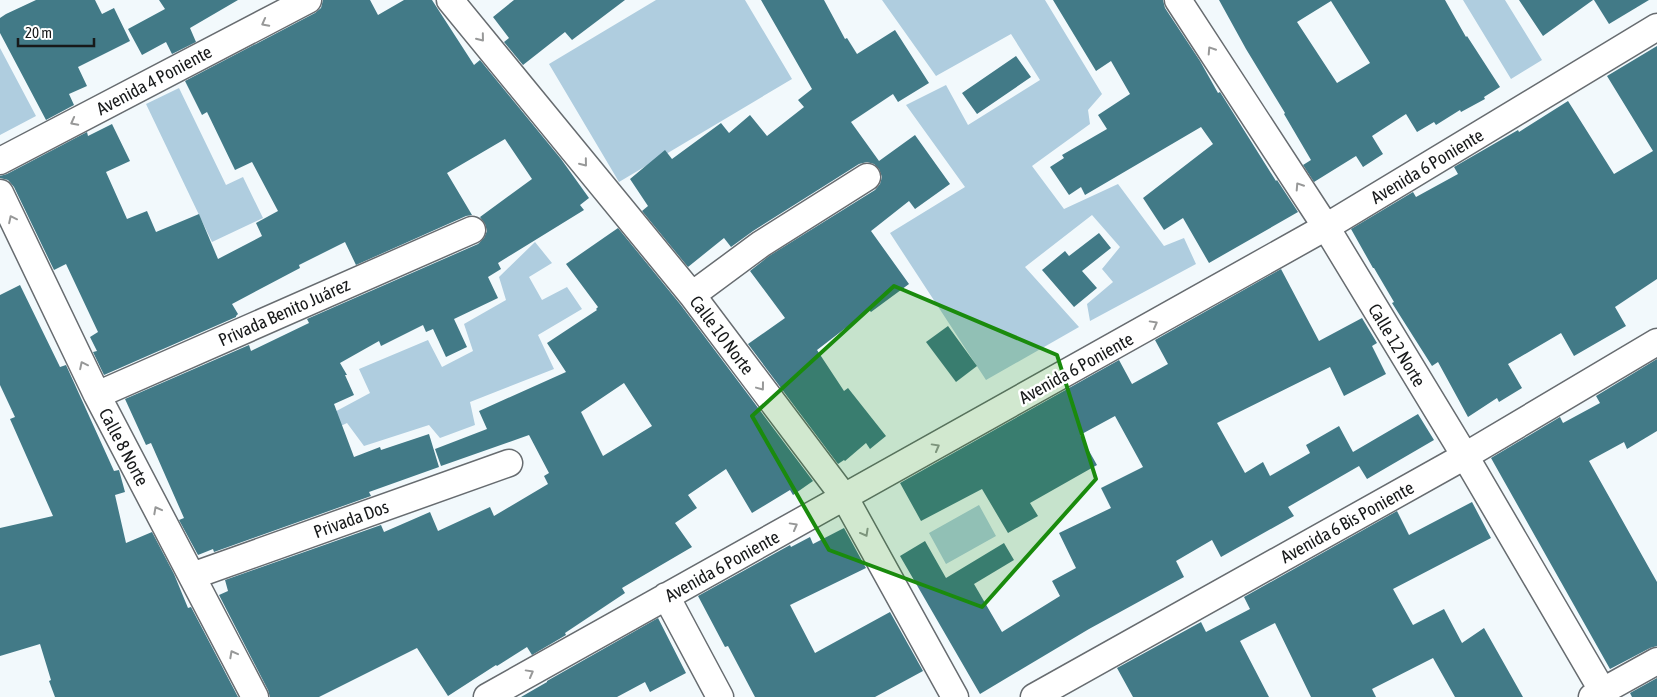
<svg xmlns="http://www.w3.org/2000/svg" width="1657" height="697" viewBox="0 0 1657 697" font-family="'Asap Condensed',sans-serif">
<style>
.green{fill:#afcddf}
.building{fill:#427a87;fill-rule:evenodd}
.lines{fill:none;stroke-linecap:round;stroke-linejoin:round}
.street-casing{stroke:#676c70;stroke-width:29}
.street{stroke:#fff;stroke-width:26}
.oneway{stroke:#979898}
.marked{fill:#1a8b0d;fill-opacity:0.2;stroke:#1a8b0d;stroke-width:4;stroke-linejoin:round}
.labels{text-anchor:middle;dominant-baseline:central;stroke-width:5;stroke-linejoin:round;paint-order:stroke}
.street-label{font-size:18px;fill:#17191a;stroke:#fff}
</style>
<rect width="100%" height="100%" fill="#f2f9fc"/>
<path class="green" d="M656,0H745L792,79L619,182L549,64Z
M882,0H1045L1102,94L1088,110L1090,124L1032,166L1064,209L1118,184L1164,246L1184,238L1196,264L1090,321L1087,304L1113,282L1102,269L1120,247L1092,215L1025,267L1079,327L986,380L890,233L965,187L906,105L946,85L968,125L1040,80L1011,34L936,76Z
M1463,0H1505L1542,60L1511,79Z
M0,48L36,116L0,135Z
M179,88L226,185L243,177L263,218L212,242L146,104Z
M535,242L552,263L529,277L542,300L567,287L582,309L538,335L554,369L470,402L475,425L440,438L429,425L364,446L347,423L309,441L301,430L370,393L359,369L428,340L442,367L473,351L464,324L506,300L499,277Z
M979,505L996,536L946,564L929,533Z"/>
<path class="building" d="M36,0H95L102,14L114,8L130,41L78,67L87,86L69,94L74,105L46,120L0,33V18L6,14Z
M159,0H238L190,28L196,42L172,54L166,42L142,55L128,29L165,9Z
M323,0H370L378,15L404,0H432L474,65L480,60L561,159L589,198L580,205L584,210L498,263L501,269L488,277L498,298L454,319L467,347L446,357L433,329L426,332L423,325L381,346L379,341L340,363L347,375H345L354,395L334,404L354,457L380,447L381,450L429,434L439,467L369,492L371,496L214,552L213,549L198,555L179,520L184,518L151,443L146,445L125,399L249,345L251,351L309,323L307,319L478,244L484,238L487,231L485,224L480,217L532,179L505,139L447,173L472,215L466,216L356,265L345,242L299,265L300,268L232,304L238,314L236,316V317L104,375L93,352L97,351L90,337L98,332L66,264L54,270L14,187L8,180L0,178V176L7,174L87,132L88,136L112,124L130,161L106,172L127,219L147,211L156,232L199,214L218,259L262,236L256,223L278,211L252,162L235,170L207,112L202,115L185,81L315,13L321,8Z
M514,0H625L572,40L565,32L523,65L504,42L509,38L493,17Z
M761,0H824L845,39L847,38L857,54L895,30L929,83L898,102L893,94L851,122L879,161L915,135L950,184L915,209L909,201L871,231L909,284L871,312L869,310L817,350L844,391L848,388L886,436L870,449L866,443L845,461L844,460L838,464L748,344L785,318L750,271L769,256L875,190L880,184L882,177L879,169L874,164L867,162L859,164L753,231L731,247L724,238L688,267L642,211L648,206L630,179L665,150L672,159L721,123L729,133L750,115L767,136L804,107L798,100L812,89Z
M1053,0H1163L1165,8L1200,61L1218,93L1220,92L1276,181L1277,180L1298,212L1209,263L1183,218L1164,230L1143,198L1213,144L1201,127L1085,195L1081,187L1069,195L1050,167L1064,158L1062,155L1107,129L1098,115L1130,94L1111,61L1096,71Z
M1219,0H1445L1466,37L1467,36L1500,87L1484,97L1485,99L1461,112L1460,110L1436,125L1434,122L1417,132L1406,114L1372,136L1383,154L1363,167L1356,156L1314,182L1303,165L1311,160L1284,114L1285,113L1246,49ZM1331,1L1370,63L1337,83L1297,22Z
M1519,0H1593L1543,36Z
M1594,0H1649L1609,24Z
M1657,46V279L1615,307L1626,326L1574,356L1561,333L1508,364L1522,388L1499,402L1497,398L1468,417L1438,362L1432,366L1392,303L1394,302L1374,268H1373L1351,229L1413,192L1416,197L1458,174L1454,167L1518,130L1519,132L1568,101L1614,174L1653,151L1607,76Z
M1016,56L1031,77L977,114L962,93Z
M618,228L680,304L813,481L793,495L790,490L752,513L726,469L688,495L697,508L675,523L692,547L622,588L625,593L565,633L566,635L532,655L527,647L497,666L496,665L448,696L417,648L319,697H270L268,690L219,595L228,591L225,580L381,525L384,532L430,512L438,531L490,507L494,516L548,484L544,476L549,473L529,435L441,466L435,449L487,429L479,411L566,372L547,343L597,310L596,309L598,307L566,264ZM624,383L652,426L603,456L581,412Z
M1099,233L1111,248L1082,271L1097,288L1074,307L1042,270L1065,251L1069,256Z
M1281,269L1319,341L1362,318L1377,343L1372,346L1386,374L1344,396L1330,367L1217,423L1245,473L1263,462L1270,476L1310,453L1306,445L1339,426L1353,452L1418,414L1434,440L1367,479L1359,466L1288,507L1294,516L1221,557L1212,540L1176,561L1184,577L1089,629L980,694L900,556L925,541L946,578L1004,543L1014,560L974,584L1002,632L1060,596L1052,581L1076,568L1059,533L1111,508L1101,488L1143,467L1115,416L1080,435L1097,465L1030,503L1038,516L1008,533L982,489L921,521L900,483L1119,360L1132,384L1168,364L1155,340Z
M20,285L60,367L66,365L114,471L119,470L125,492L115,495L126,543L152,532L174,574L188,608L191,607L238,697H55L49,681L51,680L40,644L0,656V528L53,516L10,419L15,417L0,385V295Z
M948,326L977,366L956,382L926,342Z
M1657,359V431L1627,449L1624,442L1589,461L1657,582V646L1650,648L1610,669L1491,458L1560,417L1563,423L1600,403L1596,396Z
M1472,502L1491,538L1393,589L1413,625L1444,609L1462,643L1484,628L1523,697H1455L1433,658L1372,689L1376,697H1311L1275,623L1240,641L1269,697H1133L1117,668L1201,622L1206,632L1250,609L1244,597L1397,511L1409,535Z
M844,528L866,568L790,605L815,653L890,612L923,671L875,697H755L728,646L725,647L698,596L790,545L791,547L810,537L813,544Z
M658,618L686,673L650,692L645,682L617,697H521L547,682V681Z
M1657,678V697H1632L1630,693Z"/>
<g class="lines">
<defs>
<path id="street" d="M450,0L692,295L845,498L955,697
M1178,0L1326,227L1465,456L1606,697
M0,161L308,0
M0,193L97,395L255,697
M692,295L761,244L867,177
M97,395L472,230
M192,576L509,463
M666,596L720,697
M487,697L1326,227L1657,27
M1034,697L1465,456L1657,342
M1592,697L1657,661"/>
</defs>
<use href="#street" class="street-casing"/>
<use href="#street" class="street"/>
</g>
<defs><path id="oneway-chevron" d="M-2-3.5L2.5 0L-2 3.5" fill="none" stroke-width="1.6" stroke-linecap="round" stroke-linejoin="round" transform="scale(1.25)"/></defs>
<g class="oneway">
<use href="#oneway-chevron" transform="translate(265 23) rotate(152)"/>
<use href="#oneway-chevron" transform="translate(481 38) rotate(51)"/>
<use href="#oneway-chevron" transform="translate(1211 50) rotate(-123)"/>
<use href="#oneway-chevron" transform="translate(74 122) rotate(152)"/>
<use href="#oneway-chevron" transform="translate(584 163) rotate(51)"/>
<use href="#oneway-chevron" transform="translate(1299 186) rotate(-123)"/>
<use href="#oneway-chevron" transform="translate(12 219) rotate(-116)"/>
<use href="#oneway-chevron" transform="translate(1154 324) rotate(-29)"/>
<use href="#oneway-chevron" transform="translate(83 365) rotate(-116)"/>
<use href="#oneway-chevron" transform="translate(761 387) rotate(53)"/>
<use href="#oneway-chevron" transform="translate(936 447) rotate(-29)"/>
<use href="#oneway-chevron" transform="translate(157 510) rotate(-118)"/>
<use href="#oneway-chevron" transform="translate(794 526) rotate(-29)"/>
<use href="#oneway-chevron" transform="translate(865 533) rotate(61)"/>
<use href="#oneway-chevron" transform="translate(233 654) rotate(-118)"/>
<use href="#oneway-chevron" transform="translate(530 673) rotate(-29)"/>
</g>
<path class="marked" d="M894,286L1057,355L1096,479L982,607L829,550L752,416Z"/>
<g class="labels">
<g class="street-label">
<text transform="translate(154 80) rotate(-28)">Avenida 4 Poniente</text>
<text transform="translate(1427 166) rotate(-31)">Avenida 6 Poniente</text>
<text transform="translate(284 312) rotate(-24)">Privada Benito Juárez</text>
<text transform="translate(722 335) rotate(53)">Calle 10 Norte</text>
<text transform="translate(1397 345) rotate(59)">Calle 12 Norte</text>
<text transform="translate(1076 368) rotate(-29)">Avenida 6 Poniente</text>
<text transform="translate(124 447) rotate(62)">Calle 8 Norte</text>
<text transform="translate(351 519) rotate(-20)">Privada Dos</text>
<text transform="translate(1347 522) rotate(-29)">Avenida 6 Bis Poniente</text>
<text transform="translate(722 566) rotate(-29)">Avenida 6 Poniente</text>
</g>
</g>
<path d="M18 38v8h76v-8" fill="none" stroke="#17191a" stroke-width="2.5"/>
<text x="25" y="38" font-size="15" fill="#17191a" stroke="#ffffff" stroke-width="4" paint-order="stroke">20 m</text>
</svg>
